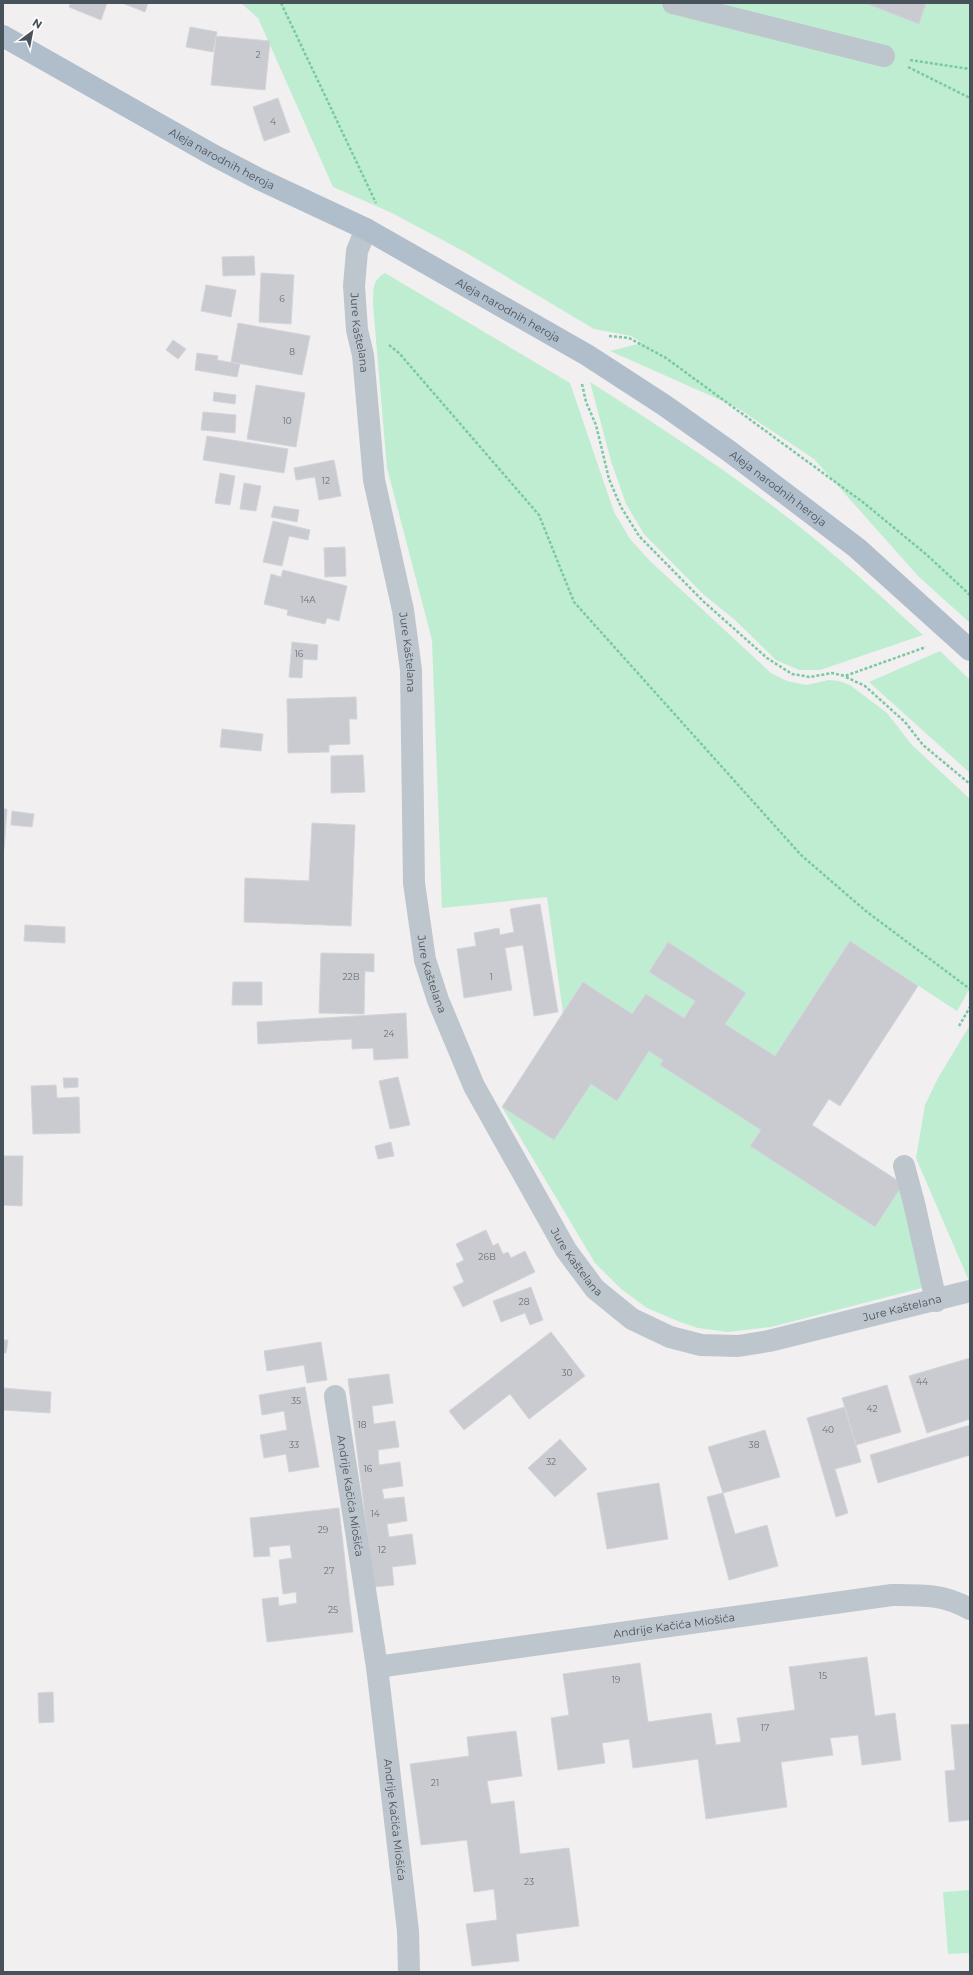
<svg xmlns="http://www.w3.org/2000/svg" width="973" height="1975" viewBox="0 0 973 1975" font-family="Montserrat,sans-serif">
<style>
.green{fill:#bfedd2}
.building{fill:#c9cbd1;stroke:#d3d5da}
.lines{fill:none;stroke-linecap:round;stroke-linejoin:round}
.path{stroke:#79c9a3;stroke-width:2.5;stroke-dasharray:3 2;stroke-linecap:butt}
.minor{stroke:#bec6cd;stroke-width:22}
.major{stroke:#b0becc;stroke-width:22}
.labels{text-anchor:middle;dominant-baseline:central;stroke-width:3.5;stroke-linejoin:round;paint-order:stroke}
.number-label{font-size:9px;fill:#687078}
.street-label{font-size:11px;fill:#48525b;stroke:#fff}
</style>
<rect width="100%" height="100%" fill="#f1efef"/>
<path class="green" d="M241,3H970V623L918,576L814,459L736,407L610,351L642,343L631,336L594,329L465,252L392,213L333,187L258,18Z
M385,273L570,383L614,512L630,539L650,561L771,673L787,681L806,685L829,680L839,681L850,685L887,713L912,745L970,799V988L957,1011L850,941L775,1056L725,1024L746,993L668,942L649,972L695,1001L684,1018L646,994L632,1014L583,982L563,1013L547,897L442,908L432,640L387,468L373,305C374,290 371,281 385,273Z
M590,382C668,432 745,482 816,540C853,570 888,603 923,635L820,670H799L776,660L735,620L703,594L644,534L626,504L611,461Z
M940,651L970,680V773L869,682Z
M970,1025V1280L969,1281L916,1158L925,1105L938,1078Z
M649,1051L663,1060L661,1065L761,1130L750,1145L875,1227L900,1188L922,1288L771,1327L728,1332L698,1328L680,1322L647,1308L621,1289L595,1263L502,1107L554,1140L591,1084L617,1101Z
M970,1890V1953L948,1954L943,1892Z"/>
<path class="building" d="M71,3H107L101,20L69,7Z
M122,3H148L145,12Z
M865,3H926L919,24Z
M190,27L217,32L213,52L186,47Z
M216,36L270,41L265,90L211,85Z
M278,98L290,132L264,141L253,107Z
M254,256L255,275L223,276L222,257Z
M261,273L294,275L291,324L259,322Z
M206,285L236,290L231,317L201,311Z
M238,323L310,336L302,375L231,362Z
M173,340L186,349L178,359L166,350Z
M197,353L218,356L217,360L240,364L237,377L195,370Z
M256,385L305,393L296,447L247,439Z
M214,392L236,395L235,404L213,401Z
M203,412L236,415L235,433L201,430Z
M207,436L288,449L284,473L203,460Z
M334,460L341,496L319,500L315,477L296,480L294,468Z
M220,473L235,476L230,505L215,503Z
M244,483L261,486L256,511L240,509Z
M274,506L299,510L297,522L271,517Z
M273,521L310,530L308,540L289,536L282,566L263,562Z
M345,547L346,576L325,577L324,548Z
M283,570L347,586L339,621L327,618L325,624L287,615L288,610L264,604L271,574L281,577Z
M292,642L318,645L317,660L303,659L302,678L289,677Z
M356,697L357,719H349L350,744L329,745V752L288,753L287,699Z
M222,729L263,734L261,751L220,747Z
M363,755L365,792L331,793V756Z
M3,809H7L4,849H3Z
M12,811L34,814L32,827L11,825Z
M312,823L355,825L351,926L244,922L245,878L309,881Z
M540,904L558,1012L534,1016L523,945L505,948L512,990L464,998L457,949L476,946L474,933L499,928L500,935L514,932L510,909Z
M25,925L65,927V943L24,941Z
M850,941L918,986L840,1106L829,1099L812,1125L903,1184L875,1227L750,1146L761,1130L660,1065L663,1060L649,1051L617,1101L591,1084L554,1140L502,1107L583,982L632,1014L646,994L684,1018L695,1001L649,972L668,942L746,993L725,1024L775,1056Z
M321,953L374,954V972L365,971L364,1014L319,1013Z
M233,982H262V1005H232Z
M406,1013L408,1058L374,1060L373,1048L352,1049V1039L258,1044L257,1022Z
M398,1077L410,1125L390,1129L379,1081Z
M63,1078H78V1087L64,1088Z
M56,1085L57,1098L79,1097L80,1133L33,1134L31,1086Z
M391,1142L394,1156L378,1159L375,1146Z
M3,1156H23L22,1206L3,1205Z
M486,1230L493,1246L498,1243L503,1254L508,1252L511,1258L525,1251L535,1272L463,1307L453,1287L464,1282L456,1264L464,1260L456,1244Z
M531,1287L543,1320L530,1325L525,1313L501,1322L493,1301Z
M551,1332L585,1376L529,1419L510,1394L464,1430L449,1411Z
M3,1340H8L6,1353H3Z
M321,1342L327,1380L307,1383L304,1365L267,1371L264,1351Z
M970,1358V1419L927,1433L909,1376Z
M389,1374L393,1403L372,1406L374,1424L395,1421L399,1447L378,1450L379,1465L400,1462L403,1486L382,1489L384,1499L404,1497L407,1521L387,1524L389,1537L412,1534L416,1564L392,1567L394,1585L374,1587L348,1379Z
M887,1385L901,1432L856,1445L842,1398Z
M305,1387L319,1467L289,1472L286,1454L264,1458L260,1435L287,1430L284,1411L262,1415L259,1395Z
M3,1388L51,1392L50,1413L3,1410Z
M845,1407L861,1462L835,1469L848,1513L836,1517L807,1418Z
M970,1425V1455L878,1483L870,1455Z
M765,1430L780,1477L723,1493L708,1447Z
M560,1439L587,1469L555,1497L528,1468Z
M659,1483L668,1539L607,1549L597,1493Z
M723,1493L735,1534L767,1525L778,1566L729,1580L707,1497Z
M339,1508L353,1632L267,1642L262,1599L278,1597L279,1606L297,1603L296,1592L283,1594L279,1560L292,1558L290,1545L269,1547L270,1556L254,1557L250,1518Z
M867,1657L875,1716L895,1713L901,1760L862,1765L858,1735L830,1738L833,1755L781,1762L787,1807L706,1819L698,1759L633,1768L629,1739L602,1743L605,1763L558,1770L551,1718L569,1715L563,1674L640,1663L648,1722L711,1713L716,1745L741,1742L737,1718L795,1710L789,1667Z
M53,1692L54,1722L39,1723L38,1693Z
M970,1724V1820L949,1822L945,1771L955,1770L951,1725Z
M516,1731L522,1776L487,1781L491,1804L514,1801L520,1854L569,1848L579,1926L516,1934L519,1961L472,1966L466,1924L497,1920L494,1889L474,1892L467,1840L421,1845L410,1764L469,1756L467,1737Z"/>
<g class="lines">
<path class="path" d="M281,3L376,203
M910,60L970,69
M908,67L970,98
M609,336L629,338L666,358L864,503L927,555L970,595
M389,345L399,353L539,515L574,602L801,855L867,912L970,989
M582,384L586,402L596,425L609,479L621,507L639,536L703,601L767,658L792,674L810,677L832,673L845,676L926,647
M846,677L865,686L905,722L923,745L970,784
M959,1026L970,1007"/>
<g class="minor">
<path d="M673,3L884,56"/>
<path id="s1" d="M366,229L357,251L354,286L357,330L363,355L374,480L403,610L411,670L414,883L425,960L438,1000L474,1086L566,1250L595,1289L632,1319L670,1337L701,1345L738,1346L769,1341L970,1291"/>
<path d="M904,1166L914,1203L936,1301"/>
<path id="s2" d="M335,1396L377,1667L408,1931L409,1972"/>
<path id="s3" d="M377,1667L892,1595C923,1595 942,1594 970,1609"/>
</g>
<path class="major" id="s4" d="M3,36L213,155L259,179L366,229L587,355L664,405L729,451L857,548L970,650"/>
</g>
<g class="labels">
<g class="number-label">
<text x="258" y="54">2</text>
<text x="273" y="121">4</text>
<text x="282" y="298">6</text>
<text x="292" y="351">8</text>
<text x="287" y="420">10</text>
<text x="326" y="480">12</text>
<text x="308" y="599">14A</text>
<text x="299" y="653">16</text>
<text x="351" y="976">22B</text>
<text x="491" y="976">1</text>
<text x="389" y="1033">24</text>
<text x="487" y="1256">26B</text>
<text x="524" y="1301">28</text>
<text x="567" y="1372">30</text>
<text x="922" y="1381">44</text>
<text x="296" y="1400">35</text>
<text x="872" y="1408">42</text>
<text x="362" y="1424">18</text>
<text x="828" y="1429">40</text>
<text x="294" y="1444">33</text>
<text x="754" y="1444">38</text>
<text x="551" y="1461">32</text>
<text x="368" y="1468">16</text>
<text x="375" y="1513">14</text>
<text x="323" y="1529">29</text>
<text x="382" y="1549">12</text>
<text x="329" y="1570">27</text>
<text x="333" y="1609">25</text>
<text x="823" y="1675">15</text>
<text x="616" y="1679">19</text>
<text x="765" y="1727">17</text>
<text x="435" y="1782">21</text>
<text x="529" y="1881">23</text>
</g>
<g class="street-label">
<text stroke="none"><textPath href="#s4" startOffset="251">Aleja narodnih heroja</textPath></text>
<text stroke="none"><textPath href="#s4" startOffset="575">Aleja narodnih heroja</textPath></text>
<text stroke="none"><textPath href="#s1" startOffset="106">Jure Kaštelana</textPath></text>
<text stroke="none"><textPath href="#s4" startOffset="899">Aleja narodnih heroja</textPath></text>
<text stroke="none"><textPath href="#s1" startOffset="430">Jure Kaštelana</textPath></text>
<text stroke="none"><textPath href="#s1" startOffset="754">Jure Kaštelana</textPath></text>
<text stroke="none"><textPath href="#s1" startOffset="1078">Jure Kaštelana</textPath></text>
<text stroke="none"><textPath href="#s1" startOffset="1438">Jure Kaštelana</textPath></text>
<text stroke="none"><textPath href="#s2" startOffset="101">Andrije Kačića Miošića</textPath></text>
<text stroke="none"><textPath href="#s3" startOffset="300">Andrije Kačića Miošića</textPath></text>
<text stroke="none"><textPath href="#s2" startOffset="428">Andrije Kačića Miošića</textPath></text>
</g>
</g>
<rect width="973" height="1975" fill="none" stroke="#48525b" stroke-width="8"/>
<g transform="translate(32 32) rotate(32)" stroke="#ffffff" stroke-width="3" paint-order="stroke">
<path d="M0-3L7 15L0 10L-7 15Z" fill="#48525b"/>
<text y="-6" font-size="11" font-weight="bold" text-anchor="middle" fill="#48525b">N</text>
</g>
</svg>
